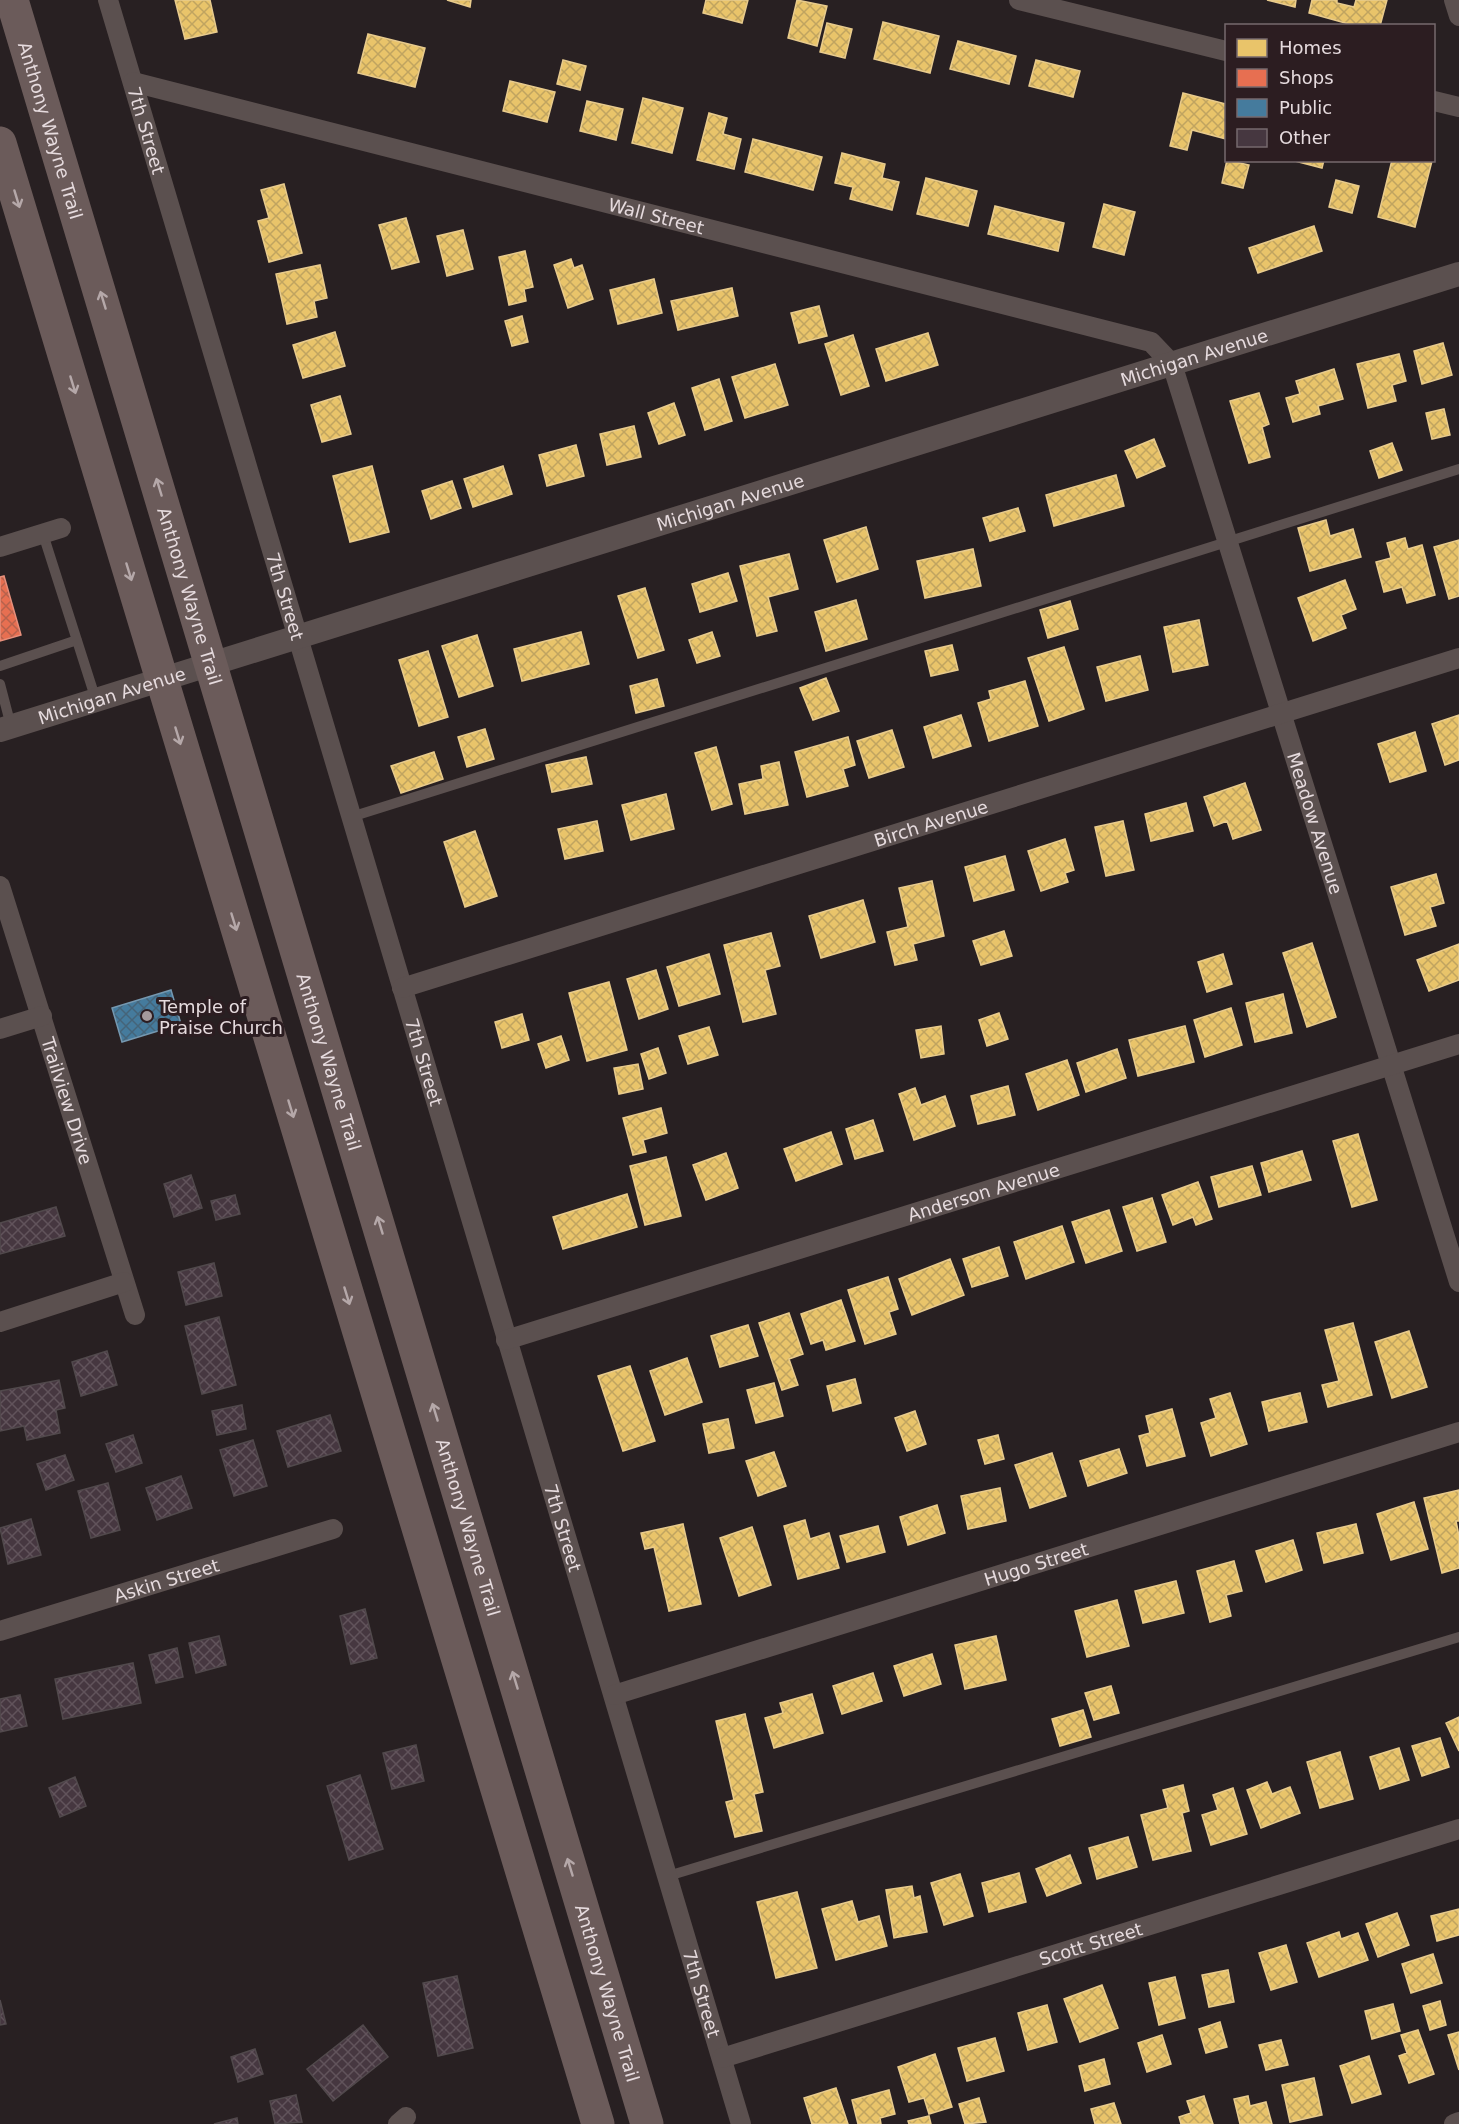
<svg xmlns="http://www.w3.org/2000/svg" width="1459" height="2124" viewBox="0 0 1459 2124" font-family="'DejaVu Sans',sans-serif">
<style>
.homes{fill:url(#homes-cross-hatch);stroke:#e8cb8d;stroke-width:1.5}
.shops{fill:url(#shops-cross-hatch);stroke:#e78f7b;stroke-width:1.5}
.public{fill:url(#public-cross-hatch);stroke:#7598b0;stroke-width:1.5}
.building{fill:url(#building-cross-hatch);stroke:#51494c;stroke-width:1.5}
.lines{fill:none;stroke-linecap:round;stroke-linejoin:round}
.service{stroke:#5b504f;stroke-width:10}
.minor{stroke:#5b504f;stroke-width:20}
.tertiary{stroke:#5b504f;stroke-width:24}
.trunk{stroke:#6b5b5a;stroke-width:33}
.oneway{stroke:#b5a8a9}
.poi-dot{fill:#a49a9c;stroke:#2c1d21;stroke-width:2}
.labels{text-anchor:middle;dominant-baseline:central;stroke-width:6;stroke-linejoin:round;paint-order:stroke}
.street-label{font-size:18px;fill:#e6dbde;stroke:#2c1d21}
.poi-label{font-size:18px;fill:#e6dbde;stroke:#2c1d21;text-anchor:start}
</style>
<defs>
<pattern id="homes-cross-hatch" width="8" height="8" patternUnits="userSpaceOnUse" patternTransform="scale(1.5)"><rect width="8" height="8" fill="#e9c46a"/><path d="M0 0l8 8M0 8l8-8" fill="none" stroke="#c0a460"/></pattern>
<pattern id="shops-cross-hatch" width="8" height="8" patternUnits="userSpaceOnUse" patternTransform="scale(1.5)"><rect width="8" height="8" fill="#e76f51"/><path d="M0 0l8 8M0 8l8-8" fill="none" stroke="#b6624d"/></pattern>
<pattern id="public-cross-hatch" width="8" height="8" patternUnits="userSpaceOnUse" patternTransform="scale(1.5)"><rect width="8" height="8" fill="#457b9d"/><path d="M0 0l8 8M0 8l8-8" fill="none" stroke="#456479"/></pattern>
<pattern id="building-cross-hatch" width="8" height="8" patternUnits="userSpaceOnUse" patternTransform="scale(1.5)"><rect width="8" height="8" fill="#463740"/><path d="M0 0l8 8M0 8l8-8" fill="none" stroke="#61535b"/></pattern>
</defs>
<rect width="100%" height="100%" fill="#282022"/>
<path class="homes" d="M175,0H210L217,32L185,39Z
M447,0H471L470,7Z
M706,0H748L742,23L703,13Z
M797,0L827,6L817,46L788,38Z
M1267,0H1296L1295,7Z
M1312,0H1337V3L1354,7L1356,0H1387L1380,26H1356L1309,13Z
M883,22L939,36L930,73L874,59Z
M827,23L852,29L845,58L820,52Z
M368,34L425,48L415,87L358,73Z
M958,41L1016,56L1009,84L950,69Z
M563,60L586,66L580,90L557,84Z
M1036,60L1080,71L1073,97L1029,86Z
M510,81L555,92L547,122L503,111Z
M1183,93L1226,104V139L1192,130L1187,150L1170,146Z
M643,98L683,108L672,153L632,143Z
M587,101L623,109L616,140L580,131Z
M709,113L727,118L723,134L741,139L734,169L697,160Z
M753,139L822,157L813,190L745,172Z
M842,153L885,164L882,178L899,182L892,210L850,199L853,187L835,183Z
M1227,160L1249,165L1243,188L1222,183Z
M1291,160H1324L1322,168Z
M1392,160L1432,161L1415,227L1378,217Z
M926,178L977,191L968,226L917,214Z
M1336,180L1359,186L1352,213L1329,207Z
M284,184L302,253L269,262L258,221L269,218L261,190Z
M1104,204L1135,212L1124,255L1093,247Z
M995,206L1064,223L1058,251L988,234Z
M406,218L419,262L392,269L379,225Z
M1314,226L1322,251L1258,273L1249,248Z
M463,230L473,269L447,276L437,236Z
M525,251L533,287L524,289L526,301L509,305L499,257Z
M571,259L574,268L582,265L593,299L568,308L554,265Z
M320,265L327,298L314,301L317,317L287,324L276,274Z
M654,279L662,313L618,324L610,290Z
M732,288L738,316L678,330L671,301Z
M819,306L827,336L799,343L791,313Z
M522,316L528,342L512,346L505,321Z
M335,332L345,366L303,378L293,345Z
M928,333L938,365L886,381L876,349Z
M853,335L869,386L841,395L825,344Z
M1443,343L1452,375L1422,384L1414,351Z
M1399,354L1406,381L1392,385L1396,401L1368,408L1357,364Z
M775,364L788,405L745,418L732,377Z
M1334,369L1343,399L1318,406L1320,414L1293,422L1286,398L1300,394L1296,381Z
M719,379L732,421L705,430L692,388Z
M1259,393L1269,424L1262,427L1270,457L1249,463L1230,401Z
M340,396L351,434L322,442L311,405Z
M674,403L685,435L659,444L648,413Z
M1444,409L1450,435L1432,439L1426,413Z
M634,426L641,457L607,465L600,434Z
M1154,439L1165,466L1137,478L1125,451Z
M1392,443L1402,470L1379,478L1370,451Z
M576,445L584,476L547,486L539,455Z
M372,466L389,532L350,542L333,476Z
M503,466L512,494L473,507L464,479Z
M1116,475L1124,506L1054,526L1046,495Z
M452,481L461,508L431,519L422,491Z
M1018,508L1025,531L990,541L983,518Z
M1326,520L1330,536L1353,529L1361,557L1310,571L1298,528Z
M866,527L878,569L837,582L824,540Z
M1405,538L1408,549L1422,545L1435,595L1407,603L1402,587L1384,592L1376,562L1391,558L1387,543Z
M1459,540V596L1449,599L1434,547Z
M973,549L981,586L925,598L917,561Z
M789,554L798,589L768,597L777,631L757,636L740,566Z
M728,573L737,601L700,612L692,584Z
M1345,580L1356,609L1341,615L1346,628L1313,641L1298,598Z
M645,588L664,650L638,658L618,596Z
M856,600L867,639L826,651L815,612Z
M1070,601L1078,629L1048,638L1040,610Z
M1199,620L1208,665L1173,672L1164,627Z
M581,632L589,664L522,681L514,649Z
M712,632L720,656L697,663L689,640Z
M477,635L493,686L459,697L442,646Z
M952,645L958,670L931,676L925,651Z
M1064,647L1084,709L1049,721L1028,658Z
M428,651L448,717L419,726L399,660Z
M1140,656L1148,690L1106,701L1097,667Z
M826,678L839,711L813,720L800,688Z
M657,679L664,706L636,713L630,686Z
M1025,681L1038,726L989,741L978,703L991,699L989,691Z
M961,715L971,746L933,758L924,727Z
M1459,715V760L1445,765L1432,724Z
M485,729L494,759L467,767L458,737Z
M892,730L904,767L869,778L857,741Z
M1415,732L1426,771L1390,782L1378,744Z
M848,737L855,765L843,769L848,786L807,797L795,752Z
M716,747L732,804L712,810L695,753Z
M434,752L443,779L401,793L391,766Z
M586,757L592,784L552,792L546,765Z
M779,762L788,805L745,814L739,784L763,779L761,766Z
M1245,783L1261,830L1233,839L1227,821L1214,826L1204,797Z
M666,794L674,829L631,840L622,805Z
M1186,803L1193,831L1151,841L1145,814Z
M597,821L603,851L565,859L558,829Z
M1123,821L1134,870L1106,876L1095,827Z
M475,831L497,896L465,907L444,842Z
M1065,839L1074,870L1065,873L1068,882L1041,891L1028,851Z
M1005,856L1014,890L974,901L965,867Z
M1436,874L1444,903L1430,907L1436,926L1405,935L1391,887Z
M932,881L944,936L913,944L917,960L895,965L887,932L908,927L899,888Z
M863,900L875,942L821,958L809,916Z
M1004,931L1012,956L981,965L973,941Z
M771,933L780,966L765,970L776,1014L743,1022L724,945Z
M1312,943L1336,1017L1307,1027L1283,953Z
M1459,944V980L1429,991L1417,960Z
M709,954L720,994L679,1006L667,967Z
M1223,954L1232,984L1207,992L1198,962Z
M656,970L668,1009L639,1019L627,979Z
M609,982L627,1050L587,1061L569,993Z
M1283,994L1292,1033L1255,1042L1246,1003Z
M1231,1008L1242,1045L1205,1057L1194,1020Z
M999,1013L1008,1039L987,1046L979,1020Z
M522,1014L529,1040L502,1048L495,1022Z
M941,1026L944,1054L921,1058L916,1030Z
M1185,1026L1194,1062L1138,1076L1129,1040Z
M709,1027L718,1055L688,1064L679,1036Z
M561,1036L569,1060L546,1068L538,1044Z
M658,1048L666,1073L649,1079L641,1054Z
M1117,1049L1126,1078L1086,1092L1077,1063Z
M1067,1060L1079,1095L1038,1110L1026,1074Z
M638,1064L643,1089L619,1094L614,1068Z
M1008,1086L1015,1115L978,1124L971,1096Z
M915,1088L921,1105L945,1096L955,1126L914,1140L899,1094Z
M661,1108L667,1133L643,1140L646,1152L633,1155L623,1118Z
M873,1120L883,1151L855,1159L846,1129Z
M831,1132L842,1164L796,1181L784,1149Z
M1358,1134L1377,1200L1352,1207L1333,1141Z
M1302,1151L1311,1180L1269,1192L1261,1163Z
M726,1153L738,1188L706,1200L693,1165Z
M666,1157L681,1216L645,1225L630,1166Z
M1252,1166L1261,1195L1219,1207L1211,1177Z
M1198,1182L1212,1219L1196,1225L1193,1217L1173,1225L1162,1195Z
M627,1194L637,1227L563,1249L553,1217Z
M1152,1198L1166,1242L1137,1251L1123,1207Z
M1109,1210L1122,1251L1086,1263L1072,1222Z
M1062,1226L1074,1262L1026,1279L1014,1242Z
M999,1247L1008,1276L972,1287L963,1259Z
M950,1259L964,1295L912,1315L899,1279Z
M888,1277L898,1309L889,1312L896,1334L865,1344L848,1290Z
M841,1300L855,1341L826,1350L823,1340L811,1344L801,1314Z
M789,1313L803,1354L789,1359L798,1385L782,1390L759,1323Z
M1353,1323L1372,1395L1328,1407L1322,1385L1339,1381L1325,1330Z
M748,1325L758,1356L720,1367L711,1336Z
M1409,1331L1427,1387L1392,1398L1375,1342Z
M687,1358L702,1402L665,1415L650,1371Z
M630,1366L655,1441L623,1451L598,1376Z
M855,1379L861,1403L833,1411L827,1386Z
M774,1383L783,1416L756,1423L747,1390Z
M1230,1393L1247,1444L1211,1456L1201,1423L1216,1418L1210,1399Z
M1300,1393L1307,1422L1269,1431L1262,1402Z
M1172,1409L1185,1456L1147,1466L1139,1436L1150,1433L1146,1416Z
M915,1411L926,1444L907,1451L895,1418Z
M728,1419L734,1448L709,1453L703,1424Z
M998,1435L1004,1459L985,1464L978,1440Z
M1119,1449L1127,1473L1088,1486L1080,1461Z
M774,1452L786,1486L758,1496L746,1461Z
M1052,1453L1066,1496L1030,1508L1015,1465Z
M1000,1488L1006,1521L968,1529L961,1496Z
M1459,1490V1521H1456L1459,1536V1568L1442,1573L1424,1498Z
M1414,1502L1428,1549L1391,1560L1377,1514Z
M937,1505L945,1533L908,1545L900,1517Z
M805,1520L810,1539L829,1533L839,1568L798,1579L784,1526Z
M683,1524L701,1604L669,1611L654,1547L645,1549L641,1533Z
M1356,1524L1363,1553L1324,1563L1317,1533Z
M878,1526L885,1552L847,1562L840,1536Z
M752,1527L771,1585L739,1596L720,1538Z
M1293,1540L1302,1570L1266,1582L1256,1551Z
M1234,1561L1242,1591L1226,1595L1231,1616L1210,1622L1197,1571Z
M1176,1581L1184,1613L1143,1623L1135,1591Z
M1117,1600L1129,1646L1087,1657L1075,1611Z
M996,1636L1006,1680L965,1689L955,1645Z
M932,1654L941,1684L904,1696L894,1666Z
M873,1673L882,1701L842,1714L833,1686Z
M1111,1686L1119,1713L1094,1720L1085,1693Z
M812,1694L823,1733L774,1748L765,1718L783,1713L780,1703Z
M1083,1710L1091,1737L1060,1746L1052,1719Z
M745,1714L763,1792L754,1794L762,1831L735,1837L726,1802L734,1800L716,1721Z
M1459,1717V1751L1446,1723Z
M1440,1738L1449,1767L1422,1776L1412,1746Z
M1399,1748L1409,1780L1380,1789L1370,1757Z
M1340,1752L1353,1799L1320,1808L1307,1762Z
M1267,1782L1272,1794L1290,1787L1300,1813L1261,1828L1247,1790Z
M1183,1785L1189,1811L1182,1813L1191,1851L1153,1860L1141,1815L1168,1808L1163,1790Z
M1233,1788L1247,1834L1211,1845L1202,1815L1218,1810L1213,1795Z
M1128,1837L1137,1867L1097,1879L1089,1848Z
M1070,1855L1081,1883L1047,1896L1036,1869Z
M1019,1873L1026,1902L989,1912L982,1883Z
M960,1874L973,1916L944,1925L931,1883Z
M912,1886L914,1898L920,1896L927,1932L894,1938L886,1890Z
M797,1892L817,1968L776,1978L757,1902Z
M852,1901L858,1922L879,1916L887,1946L836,1960L822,1909Z
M1459,1909V1935L1437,1941L1431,1916Z
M1397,1913L1409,1945L1378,1957L1366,1924Z
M1339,1932L1341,1939L1358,1933L1368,1960L1319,1977L1307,1943Z
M1286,1945L1297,1982L1271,1990L1259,1953Z
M1433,1954L1442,1983L1411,1993L1402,1964Z
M1228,1970L1234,2002L1209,2007L1202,1975Z
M1175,1977L1185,2018L1159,2025L1149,1983Z
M1102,1985L1118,2028L1080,2042L1064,1999Z
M1440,2001L1446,2025L1430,2030L1423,2006Z
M1393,2004L1400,2031L1372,2039L1365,2011Z
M1047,2005L1057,2042L1028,2050L1018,2013Z
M1220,2022L1227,2047L1206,2053L1199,2029Z
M1418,2030L1434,2074L1409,2083L1399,2056L1407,2053L1401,2035Z
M1459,2032V2070L1448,2035Z
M1162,2035L1171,2064L1147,2072L1138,2043Z
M995,2038L1004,2071L967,2081L958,2048Z
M1281,2040L1288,2065L1266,2070L1259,2045Z
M935,2054L952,2107L929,2114L924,2098L909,2102L898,2067Z
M1369,2056L1381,2094L1352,2103L1340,2066Z
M1104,2059L1110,2084L1085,2091L1079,2066Z
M1314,2078L1322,2115L1290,2122L1282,2085Z
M836,2088L848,2124H812L804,2098Z
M889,2090L895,2114L880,2118L881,2124H858L852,2100Z
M1204,2096L1213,2124H1181L1179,2117L1191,2113L1187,2101Z
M1248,2096L1250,2106L1266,2102L1272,2124H1240L1234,2099Z
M979,2098L986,2122L965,2124L959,2104Z
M1114,2103L1121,2124H1095L1091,2109Z
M929,2116L931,2124H909L908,2121Z"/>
<path class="shops" d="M4,576L21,635L0,641V577Z"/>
<path class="public" d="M171,990L181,1024L122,1042L112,1008Z"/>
<path class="building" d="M191,1175L202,1208L174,1217L164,1184Z
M235,1195L240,1214L216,1220L211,1201Z
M56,1207L65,1236L0,1254V1223Z
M214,1263L222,1296L186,1305L178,1272Z
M219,1317L236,1385L202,1394L185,1326Z
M107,1351L117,1385L81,1396L72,1362Z
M59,1380L65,1408L56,1410L60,1433L27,1440L24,1426L0,1431V1391Z
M242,1405L246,1429L217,1435L212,1411Z
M330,1415L341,1451L288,1467L277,1431Z
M133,1435L142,1463L116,1472L106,1444Z
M253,1440L267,1486L234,1496L220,1450Z
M65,1455L74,1480L46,1490L37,1464Z
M181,1476L192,1508L157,1520L146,1488Z
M108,1483L120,1530L91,1538L78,1491Z
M31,1519L41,1555L8,1564L0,1528Z
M365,1609L377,1658L351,1664L340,1616Z
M219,1636L226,1665L196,1673L189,1643Z
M177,1648L183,1677L156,1683L149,1655Z
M133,1663L141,1703L63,1719L55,1679Z
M20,1695L27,1726L0,1732V1699Z
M416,1745L424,1781L392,1789L383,1753Z
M360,1775L383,1849L349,1860L327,1786Z
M75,1777L86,1806L60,1817L49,1788Z
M457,1976L473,2048L438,2056L423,1983Z
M0,2000L6,2024L0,2025Z
M363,2025L388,2057L333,2101L307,2069Z
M255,2049L263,2074L238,2082L231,2057Z
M296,2095L302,2122L275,2124L270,2101Z
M237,2118L238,2124H214Z"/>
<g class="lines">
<path class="service" d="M43,534L96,700
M0,666L77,640
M0,684L11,726
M351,817L1459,469
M668,1876L1459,1637"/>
<g class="minor">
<path id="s1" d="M108,0L741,2124"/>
<path d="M1019,0L1226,51"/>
<path d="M1454,0L1459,16"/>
<path id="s2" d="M133,82L1151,342L1172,364L1459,1282"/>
<path d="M1434,101L1459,107"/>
<path d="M0,547L61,528"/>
<path id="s3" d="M0,886L135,1315"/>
<path id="s4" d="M402,988L1459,658"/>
<path d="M0,1029L42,1016"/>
<path d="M0,1322L124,1282"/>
<path id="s5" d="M506,1340L1459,1044"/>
<path id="s6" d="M0,1631L333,1529"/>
<path id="s7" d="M614,1695L1459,1432"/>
<path id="s8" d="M722,2058L1459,1829"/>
<path d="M398,2124L406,2117"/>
<path d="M1454,2124L1459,2122"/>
</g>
<path class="tertiary" id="s9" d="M0,730L1459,274"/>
<g class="trunk">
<path id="s10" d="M12,0L647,2124"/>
<path d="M0,143L598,2124"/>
</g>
</g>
<defs><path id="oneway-shaft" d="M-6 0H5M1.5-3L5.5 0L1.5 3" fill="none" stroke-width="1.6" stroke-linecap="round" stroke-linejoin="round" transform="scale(1.5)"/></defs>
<g class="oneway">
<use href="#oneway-shaft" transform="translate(17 199) rotate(73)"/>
<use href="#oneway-shaft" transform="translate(103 300) rotate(-107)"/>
<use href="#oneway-shaft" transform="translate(73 385) rotate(73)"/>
<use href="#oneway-shaft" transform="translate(159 487) rotate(-107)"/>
<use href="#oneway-shaft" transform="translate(129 572) rotate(73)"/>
<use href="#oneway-shaft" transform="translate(178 736) rotate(73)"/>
<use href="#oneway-shaft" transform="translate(234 922) rotate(73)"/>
<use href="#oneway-shaft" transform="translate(291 1109) rotate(73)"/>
<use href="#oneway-shaft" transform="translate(380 1225) rotate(-107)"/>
<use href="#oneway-shaft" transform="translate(347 1296) rotate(73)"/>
<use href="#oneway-shaft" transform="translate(435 1412) rotate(-107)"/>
<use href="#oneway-shaft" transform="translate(515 1680) rotate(-107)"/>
<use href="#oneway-shaft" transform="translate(570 1867) rotate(-107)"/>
</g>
<circle class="poi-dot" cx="147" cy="1016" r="6"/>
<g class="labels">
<g class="street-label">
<text stroke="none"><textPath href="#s1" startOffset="136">7th Street</textPath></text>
<text stroke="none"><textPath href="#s10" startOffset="136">Anthony Wayne Trail</textPath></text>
<text stroke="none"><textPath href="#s2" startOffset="540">Wall Street</textPath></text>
<text stroke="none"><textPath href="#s9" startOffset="1251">Michigan Avenue</textPath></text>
<text stroke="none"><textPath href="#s9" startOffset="765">Michigan Avenue</textPath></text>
<text stroke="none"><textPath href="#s10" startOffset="622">Anthony Wayne Trail</textPath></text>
<text stroke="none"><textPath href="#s1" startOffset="622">7th Street</textPath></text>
<text stroke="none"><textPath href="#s9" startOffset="117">Michigan Avenue</textPath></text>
<text stroke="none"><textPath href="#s4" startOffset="554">Birch Avenue</textPath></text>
<text stroke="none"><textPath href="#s2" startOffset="1562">Meadow Avenue</textPath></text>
<text stroke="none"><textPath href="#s10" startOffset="1108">Anthony Wayne Trail</textPath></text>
<text stroke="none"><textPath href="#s1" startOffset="1108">7th Street</textPath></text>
<text stroke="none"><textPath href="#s3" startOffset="225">Trailview Drive</textPath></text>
<text stroke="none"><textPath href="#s5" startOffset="500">Anderson Avenue</textPath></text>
<text stroke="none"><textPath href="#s10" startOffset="1594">Anthony Wayne Trail</textPath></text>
<text stroke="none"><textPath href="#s1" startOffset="1594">7th Street</textPath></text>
<text stroke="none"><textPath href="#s7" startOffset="442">Hugo Street</textPath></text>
<text stroke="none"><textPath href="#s6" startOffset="174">Askin Street</textPath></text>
<text stroke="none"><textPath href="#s8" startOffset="386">Scott Street</textPath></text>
<text stroke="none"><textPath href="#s10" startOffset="2080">Anthony Wayne Trail</textPath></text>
<text stroke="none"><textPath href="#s1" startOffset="2080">7th Street</textPath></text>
</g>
<g class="poi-label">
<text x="159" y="1006">Temple of<tspan x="159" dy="21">Praise Church</tspan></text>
</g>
</g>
<rect x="1225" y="24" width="210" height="138" fill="#2c1d21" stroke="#76696d" stroke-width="1.5"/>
<rect x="1237" y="39" width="30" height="18" fill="#e9c46a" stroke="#76696d" stroke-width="1.5"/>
<text x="1279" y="54" font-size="18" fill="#e6dbde">Homes</text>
<rect x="1237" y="69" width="30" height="18" fill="#e76f51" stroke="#76696d" stroke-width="1.5"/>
<text x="1279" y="84" font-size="18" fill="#e6dbde">Shops</text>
<rect x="1237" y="99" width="30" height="18" fill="#457b9d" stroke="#76696d" stroke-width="1.5"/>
<text x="1279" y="114" font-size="18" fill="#e6dbde">Public</text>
<rect x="1237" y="129" width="30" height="18" fill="#463740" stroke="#76696d" stroke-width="1.5"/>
<text x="1279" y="144" font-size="18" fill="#e6dbde">Other</text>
</svg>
